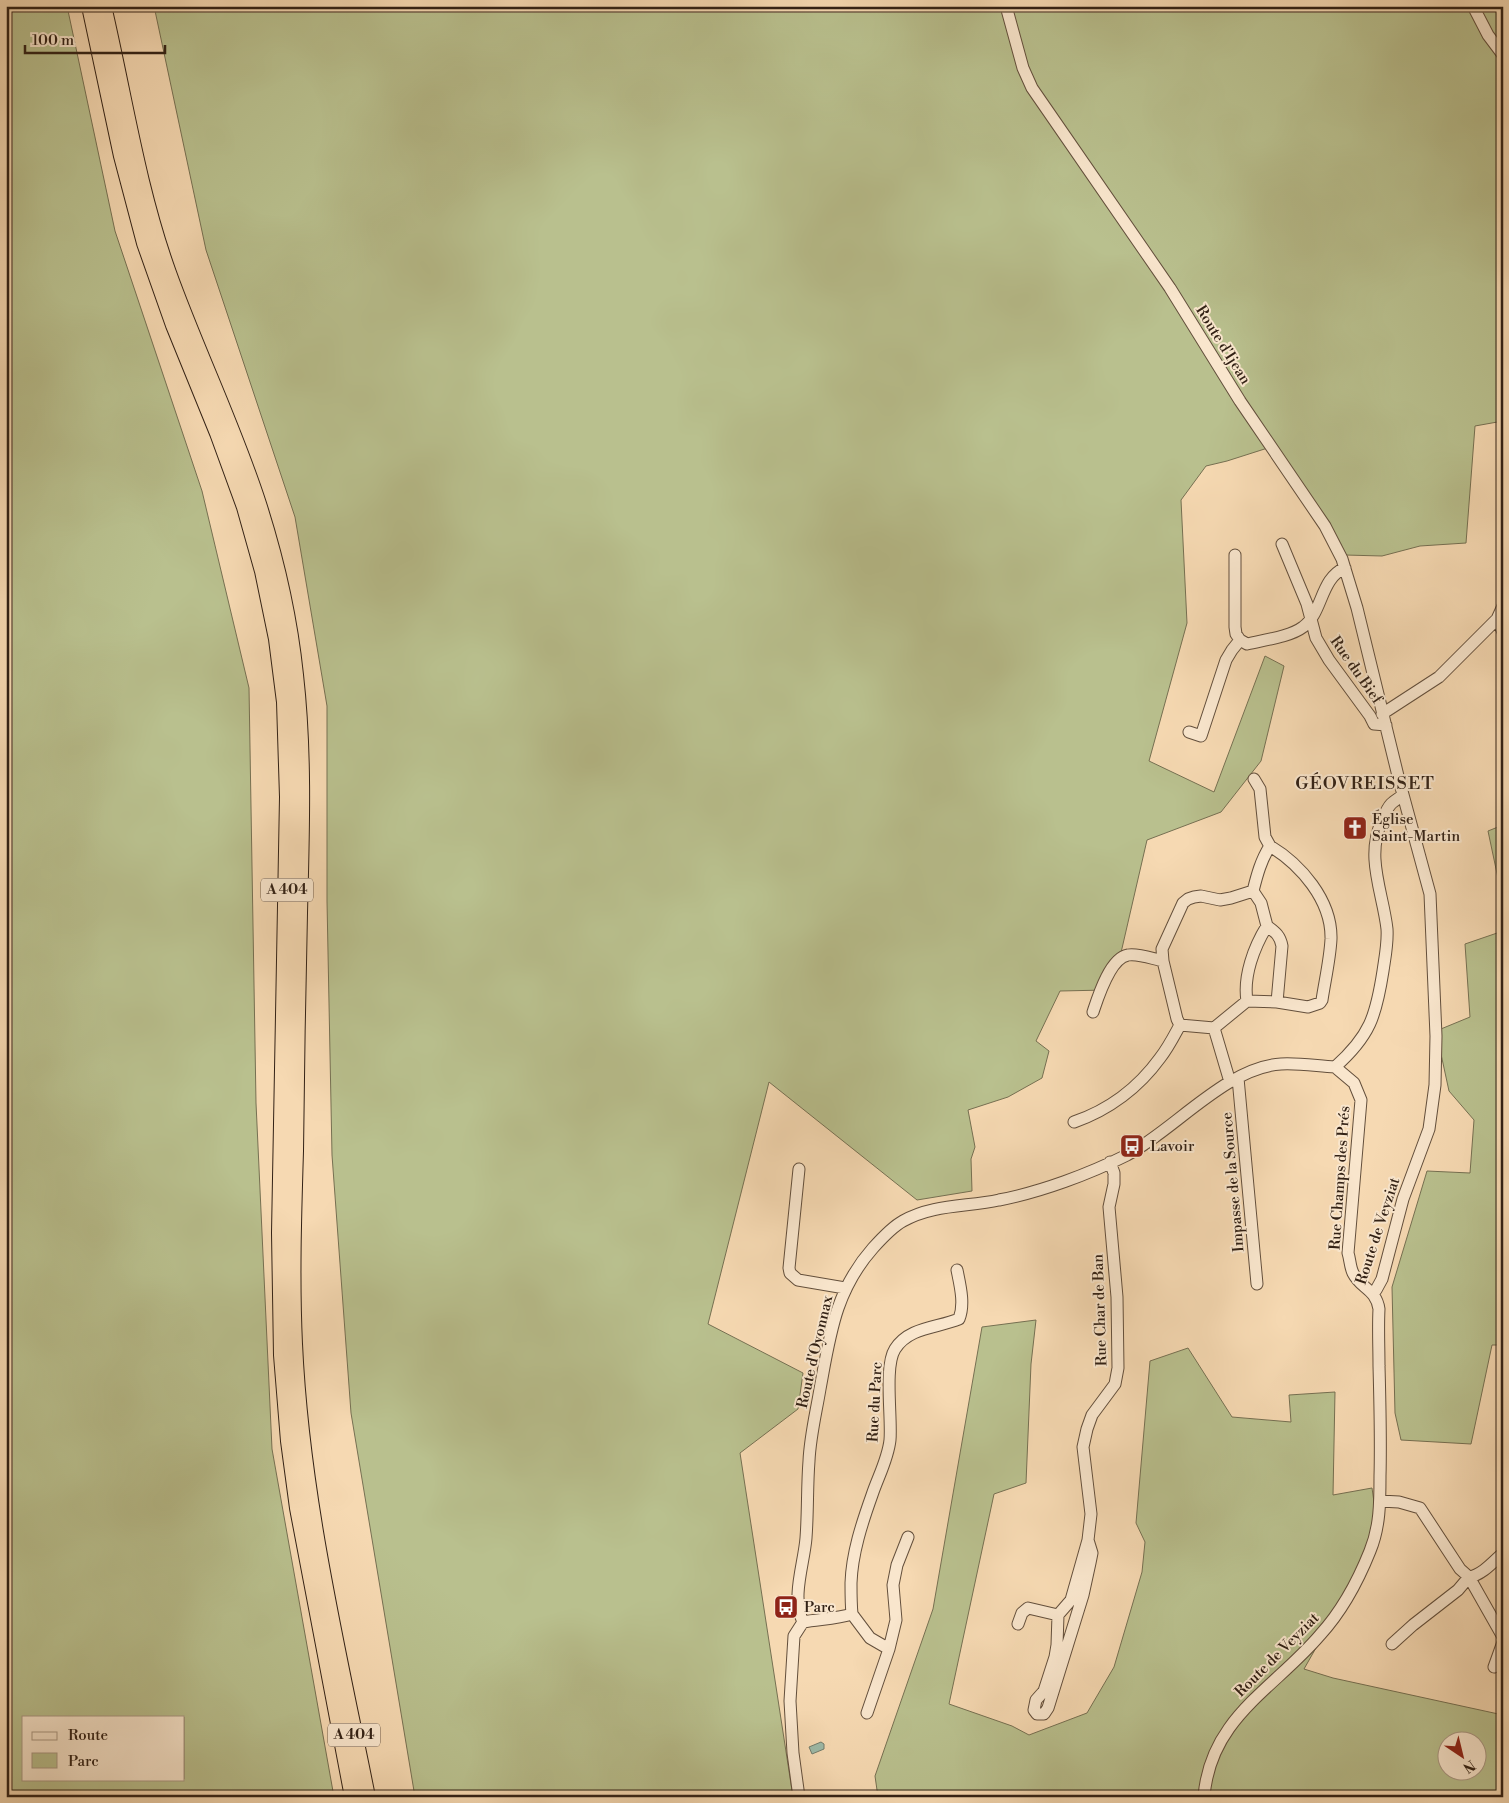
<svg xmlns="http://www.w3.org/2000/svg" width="1509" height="1803" viewBox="0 0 1509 1803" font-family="'Libre Bodoni',serif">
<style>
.green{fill:#b9c08e;stroke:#767052;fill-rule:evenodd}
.water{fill:#9dbaa8;stroke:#727d6d}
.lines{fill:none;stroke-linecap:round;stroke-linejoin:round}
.minor-casing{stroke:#634f3c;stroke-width:13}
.highway-casing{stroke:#322115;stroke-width:18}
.minor{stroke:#f9e6cd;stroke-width:11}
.highway{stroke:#f6d9b2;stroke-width:16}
.labels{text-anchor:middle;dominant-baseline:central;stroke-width:4;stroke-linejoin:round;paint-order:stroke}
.shield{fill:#f9e6cd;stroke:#6e5c4c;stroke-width:1}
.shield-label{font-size:14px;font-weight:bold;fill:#322115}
.street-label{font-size:15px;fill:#322115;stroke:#f9e6cd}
.poi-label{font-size:15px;fill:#322115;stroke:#f9e6cd;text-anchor:start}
.quarter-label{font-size:18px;letter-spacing:1px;fill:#322115;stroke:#f9e6cd}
</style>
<rect width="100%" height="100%" fill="#f6d9b2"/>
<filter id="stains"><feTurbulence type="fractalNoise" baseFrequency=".004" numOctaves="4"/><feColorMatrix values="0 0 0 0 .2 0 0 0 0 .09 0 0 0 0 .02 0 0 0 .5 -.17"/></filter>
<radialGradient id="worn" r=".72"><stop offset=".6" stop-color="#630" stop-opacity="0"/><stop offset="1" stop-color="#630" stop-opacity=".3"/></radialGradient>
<path class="green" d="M6,6H67L115,231L202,491L249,688L256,1103L272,1449L334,1797H6ZM24,1717H184V1779H24Z
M154,6H1503V206L1498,208L1503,225V421L1475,426L1466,543L1420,546L1382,556L1345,555L1274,446L1227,461L1206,466L1181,500L1187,623L1149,761L1214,792L1265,656L1284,666L1261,761L1221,812L1147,840L1120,957L1106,990L1060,991L1036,1041L1049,1051L1042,1078L1008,1097L968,1110L975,1147L971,1159L972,1191L917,1200L769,1082L708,1324L803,1373L798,1409L740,1453L793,1797H415L351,1413L332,1155L327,901V706L295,517L206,250Z
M1503,825V902L1488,831Z
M1503,931V1345H1492L1471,1444L1401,1440L1395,1413L1392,1287L1427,1171L1470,1173L1474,1120L1449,1091L1436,1031L1470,1017L1465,944Z
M1036,1320L1031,1364L1026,1483L994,1494L949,1704L1012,1726L1029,1735L1087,1713L1114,1667L1142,1572L1145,1542L1136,1523L1150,1361L1188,1348L1232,1417L1291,1422L1289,1395L1335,1392L1333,1495L1372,1488L1379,1537L1304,1669L1333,1678L1503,1715V1797H878L875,1776L933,1609L982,1327ZM1446,1740H1476V1770H1446Z"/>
<path class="water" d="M821,1742L824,1744V1749L812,1754L809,1747Z"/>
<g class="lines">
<defs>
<path id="minor" d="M1006,6L1023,68L1032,88L1170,288L1240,401L1325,526L1342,559L1357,608L1399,780L1430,894L1436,1036L1435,1085L1429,1129L1403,1199L1382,1279L1376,1290L1372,1292
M1473,6L1488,35L1503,55
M1282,544L1307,604L1316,638L1329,660L1370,716L1374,724L1386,725
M1235,555V627L1236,634L1240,640
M1497,619L1503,632
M1382,714L1439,677L1497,619L1503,606
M1189,732L1201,736L1226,660L1232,650L1240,640L1247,644C1263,640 1290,637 1303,627C1323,613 1320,578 1345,568
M1254,779L1260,789L1265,837L1270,846
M1267,926C1275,932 1280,935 1282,946L1277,1002
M1247,1001L1277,1002L1308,1007L1320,1003L1322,1000C1325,980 1330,959 1331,939C1332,900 1300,864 1270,846C1261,860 1257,875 1253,891L1261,903L1267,926C1254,947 1243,976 1247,1001L1214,1028L1180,1025L1177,1019L1163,961L1162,949L1183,903L1188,899L1194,897L1201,896L1220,900L1231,898L1253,891
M1093,1012C1098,997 1110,958 1128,955C1138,953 1153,959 1163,961
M1214,1028L1230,1082
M1335,1067C1370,1036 1376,1016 1383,971C1385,957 1388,943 1387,929C1383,893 1365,856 1382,821C1384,816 1387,808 1391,804C1394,801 1399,798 1403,795
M1238,1078L1257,1284
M1074,1122C1109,1110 1139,1087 1160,1058C1168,1048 1174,1036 1180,1025
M799,1169L789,1268L790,1273L798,1280L845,1288
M1380,1501L1399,1502L1420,1508L1460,1569L1469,1577C1482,1575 1493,1562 1503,1553
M1088,1540L1092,1553L1090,1563L1083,1595L1048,1708L1044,1714H1037L1034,1710L1036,1700L1044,1691L1055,1657L1057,1645L1058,1615L1071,1600L1088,1540L1091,1514L1083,1447L1087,1429L1092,1415L1115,1384L1118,1368L1117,1297L1109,1207L1114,1184V1173L1110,1162
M852,1614L870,1638L889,1649L896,1620L893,1585L897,1565L908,1537
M803,1622C819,1619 836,1619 852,1614C851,1604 851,1594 851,1583C852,1553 862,1523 872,1495C878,1477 888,1459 890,1440C892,1418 884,1366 895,1349C909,1327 937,1328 959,1319C965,1304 960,1285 957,1270
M1018,1624L1022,1613L1028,1608L1058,1615
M1392,1644L1413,1625L1458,1590L1469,1577L1503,1637
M1494,1667L1503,1642
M867,1713L889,1649
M799,1797L793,1753L790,1701L794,1636L803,1622C791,1597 804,1564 806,1538C808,1512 807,1486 809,1461C810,1437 816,1413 820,1389C830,1335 835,1291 873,1248C882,1238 892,1227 903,1221C933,1204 967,1207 999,1200C1041,1192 1089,1174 1127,1155C1174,1130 1227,1067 1281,1064C1299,1063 1317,1066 1335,1067
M1204,1797C1210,1718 1274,1689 1320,1635C1342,1611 1358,1581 1370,1551C1380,1527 1380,1502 1380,1476C1381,1439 1380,1403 1379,1366C1379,1347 1378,1328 1379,1309C1376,1289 1361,1289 1353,1273C1350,1267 1350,1259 1348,1253L1361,1100L1354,1083L1335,1067"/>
<path id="highway" d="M90,6L122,156L145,243L174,325L218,433L245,507L263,571L277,639L285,702L288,797L280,1233L282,1355L289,1441L298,1508L353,1797
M103,6C124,96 137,187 168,273C196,351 233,426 258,504C276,560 289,617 295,675C304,754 301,834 299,913C297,992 296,1072 295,1151C293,1216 291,1280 294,1344C301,1497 337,1647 367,1797"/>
</defs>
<use href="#minor" class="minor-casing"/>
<use href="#highway" class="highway-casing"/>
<use href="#minor" class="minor"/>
<use href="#highway" class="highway"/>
</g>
<defs>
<symbol id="church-square" viewBox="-11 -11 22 22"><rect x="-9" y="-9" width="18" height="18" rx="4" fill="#8f2418" stroke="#f9e6cd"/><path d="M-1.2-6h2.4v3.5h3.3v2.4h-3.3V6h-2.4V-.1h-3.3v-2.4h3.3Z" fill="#fff"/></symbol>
<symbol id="bus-square" viewBox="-11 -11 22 22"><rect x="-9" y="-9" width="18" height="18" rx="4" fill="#8f2418" stroke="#f9e6cd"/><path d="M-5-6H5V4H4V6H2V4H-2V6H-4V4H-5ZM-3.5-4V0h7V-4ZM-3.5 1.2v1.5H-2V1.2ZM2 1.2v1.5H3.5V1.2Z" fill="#fff"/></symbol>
</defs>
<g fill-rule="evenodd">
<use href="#church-square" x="1341" y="814" width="28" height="28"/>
<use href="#bus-square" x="1118" y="1132" width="28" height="28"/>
<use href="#bus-square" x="772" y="1593" width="28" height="28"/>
</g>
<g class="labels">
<g class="shield">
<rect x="261" y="878.5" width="52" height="23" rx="4"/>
<rect x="328" y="1723.5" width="52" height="23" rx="4"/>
</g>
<g class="shield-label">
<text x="287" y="890">A 404</text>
<text x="354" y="1735">A 404</text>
</g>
<g class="street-label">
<text transform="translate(1223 345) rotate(58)">Route d'Ijean</text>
<text transform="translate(1356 670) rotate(55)">Rue du Bief</text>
<text transform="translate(1340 1178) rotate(-86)">Rue Champs des Prés</text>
<text transform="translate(1233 1182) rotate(-95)">Impasse de la Source</text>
<text transform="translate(1378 1231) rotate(-72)">Route de Veyziat</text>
<text transform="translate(1100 1310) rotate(-92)">Rue Char de Ban</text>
<text transform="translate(815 1352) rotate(-77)">Route d'Oyonnax</text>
<text transform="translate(875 1402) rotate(-87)">Rue du Parc</text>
<text transform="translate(1277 1655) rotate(-45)">Route de Veyziat</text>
</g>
<g class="poi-label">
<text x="1372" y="819">Église<tspan x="1372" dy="17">Saint-Martin</tspan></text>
<text x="1150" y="1146">Lavoir</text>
<text x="804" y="1607">Parc</text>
</g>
<g class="quarter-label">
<text x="1365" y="783">GÉOVREISSET</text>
</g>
</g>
<rect width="1509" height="1803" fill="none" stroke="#f6d9b2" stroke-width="25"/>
<rect x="8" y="8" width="1494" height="1788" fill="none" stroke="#322115" stroke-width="2.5"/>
<rect x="12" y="12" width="1484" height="1778" fill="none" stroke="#322115"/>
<rect x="22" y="1716" width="162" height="65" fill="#f9e6cd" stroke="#a99783"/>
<rect x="32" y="1732" width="25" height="8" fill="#f9e6cd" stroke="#a99783"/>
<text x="68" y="1740" font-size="15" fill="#322115">Route</text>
<rect x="32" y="1753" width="25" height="15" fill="#b9c08e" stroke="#a99783"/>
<text x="68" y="1766" font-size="15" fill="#322115">Parc</text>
<g transform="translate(1462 1756) rotate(145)"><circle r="24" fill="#f9e6cd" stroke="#a99783"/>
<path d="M0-4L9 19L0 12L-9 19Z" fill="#8f2418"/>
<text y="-8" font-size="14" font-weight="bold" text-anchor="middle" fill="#322115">N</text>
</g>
<path d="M25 45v8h140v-8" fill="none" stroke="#322115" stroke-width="2.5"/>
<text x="32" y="45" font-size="15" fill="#322115" stroke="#f9e6cd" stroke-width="4" paint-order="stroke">100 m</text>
<rect width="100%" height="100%" filter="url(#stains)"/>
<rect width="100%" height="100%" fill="url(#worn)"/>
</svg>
